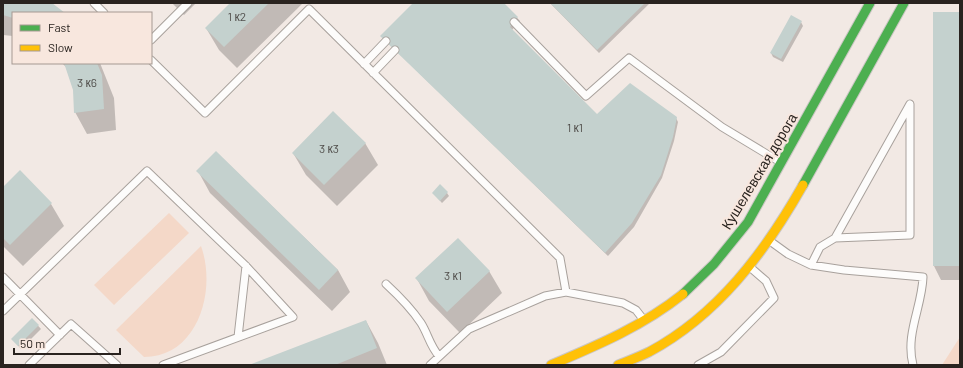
<svg xmlns="http://www.w3.org/2000/svg" width="963" height="368" viewBox="0 0 963 368" font-family="Barlow,sans-serif">
<style>
.green{fill:#f4d8c8}
.shadow{fill:#0003}
.building{fill:#c4d1ce}
.lines{fill:none;stroke-linecap:round;stroke-linejoin:round}
.lane-casing{stroke:#a8a19c;stroke-width:9}
.fast-casing{stroke:#cbc7c4;stroke-width:11}
.slow-casing{stroke:#cbc7c4;stroke-width:11}
.lane{stroke:#fdfcfb;stroke-width:7}
.fast{stroke:#4caf50;stroke-width:9}
.slow{stroke:#ffc107;stroke-width:9}
.labels{text-anchor:middle;dominant-baseline:central;stroke-width:4;stroke-linejoin:round;paint-order:stroke}
.number-label{font-size:12px;fill:#504e4b}
.street-label{font-size:14px;fill:#29231f;stroke:#f8e7de}
</style>
<rect width="100%" height="100%" fill="#f2e9e4"/>
<path class="green" d="M169,213L189,233L114,305L94,285Z
M201,246C217,290 198,357 144,357L116,330Z
M960,337V365H942Z"/>
<path class="shadow" d="M3,3H50L63,13H13V36L3,35Z
M172,3H196L184,15Z
M232,3H303L237,68L219,50L206,28Z
M414,3H503L520,21L512,30L597,115L676,118L678,122L674,141L662,178L634,227L608,256L384,39Z
M550,3H650L599,53Z
M960,13V280H941L934,266Z
M801,22L803,26L783,62L773,57L771,53Z
M62,63H100L114,98L116,130L87,134L75,112L74,90L68,69Z
M365,143L378,165L337,206L306,175L293,153Z
M216,152L338,270L350,292L332,311L210,193L198,171Z
M3,188L51,204L64,226L23,266L3,246Z
M433,193H447L449,196L442,203Z
M489,271L502,293L460,333L429,301L417,279Z
M32,319L41,329L21,349L12,339Z
M366,321L378,343L387,365H254Z"/>
<path class="building" d="M3,3H52L65,13H13V18L3,15Z
M230,3H269L224,47L205,28Z
M413,3H504L518,17L510,27L597,114L630,83L677,117L673,137L661,175L632,223L605,253L380,36Z
M550,3H645L597,50Z
M933,12H960V266H933Z
M791,15L802,21L781,59L770,53Z
M64,63H97L102,75L104,109L74,113L73,90Z
M333,111L366,143L324,185L292,153Z
M216,151L338,270L319,290L196,171Z
M20,170L52,203L10,245L3,238V187Z
M440,184L448,192L440,201L432,193Z
M458,238L490,271L447,312L415,278Z
M32,318L39,325L18,346L11,339Z
M366,320L377,348L335,365H249Z"/>
<g class="lines">
<defs>
<path id="lane" d="M94,3L104,13
M514,22L586,96L629,58L722,127L780,162
M151,40L188,3
M151,60L205,113L309,9L560,258L566,292
M364,64L386,41
M373,73L395,50
M770,241L788,254L811,265L844,270L923,277C922,307 905,334 913,365
M811,265L820,247L835,238L910,104V235L835,238
M3,277L60,335
M386,284C399,296 411,308 421,323C428,334 430,346 439,356
M3,311L147,171L246,266L293,317L163,365
M238,337L246,266
M29,365L71,324L117,365
M430,365L469,329L545,296L566,292L623,303L636,310L643,319
M698,365L721,352L774,298L766,281L751,268"/>
<path id="fast" d="M803,185L904,3
M683,294L714,264L748,222L870,3"/>
<path id="slow" d="M551,365C598,345 643,326 683,294
M618,365C628,361 639,357 649,352C718,315 765,252 803,185"/>
</defs>
<use href="#lane" class="lane-casing"/>
<use href="#fast" class="fast-casing"/>
<use href="#slow" class="slow-casing"/>
<use href="#lane" class="lane"/>
<use href="#fast" class="fast"/>
<use href="#slow" class="slow"/>
</g>
<g class="labels">
<g class="number-label">
<text x="237" y="16">1 к2</text>
<text x="87" y="82">3 к6</text>
<text x="575" y="127">1 к1</text>
<text x="329" y="148">3 к3</text>
<text x="453" y="275">3 к1</text>
</g>
<g class="street-label">
<text transform="translate(759 171) rotate(-59)">Кушелевская дорога</text>
</g>
</g>
<rect width="963" height="368" fill="none" stroke="#29231f" stroke-width="8"/>
<rect x="12" y="12" width="140" height="52" fill="#f8e7de" stroke="#a59992"/>
<rect x="20" y="25" width="20" height="6" fill="#4caf50" stroke="#a59992"/>
<text x="48" y="32" font-size="12" fill="#29231f">Fast</text>
<rect x="20" y="45" width="20" height="6" fill="#ffc107" stroke="#a59992"/>
<text x="48" y="52" font-size="12" fill="#29231f">Slow</text>
<path d="M14 348v6h106v-6" fill="none" stroke="#29231f" stroke-width="2"/>
<text x="20" y="348" font-size="12" fill="#29231f" stroke="#f8e7de" stroke-width="3" paint-order="stroke">50 m</text>
</svg>
